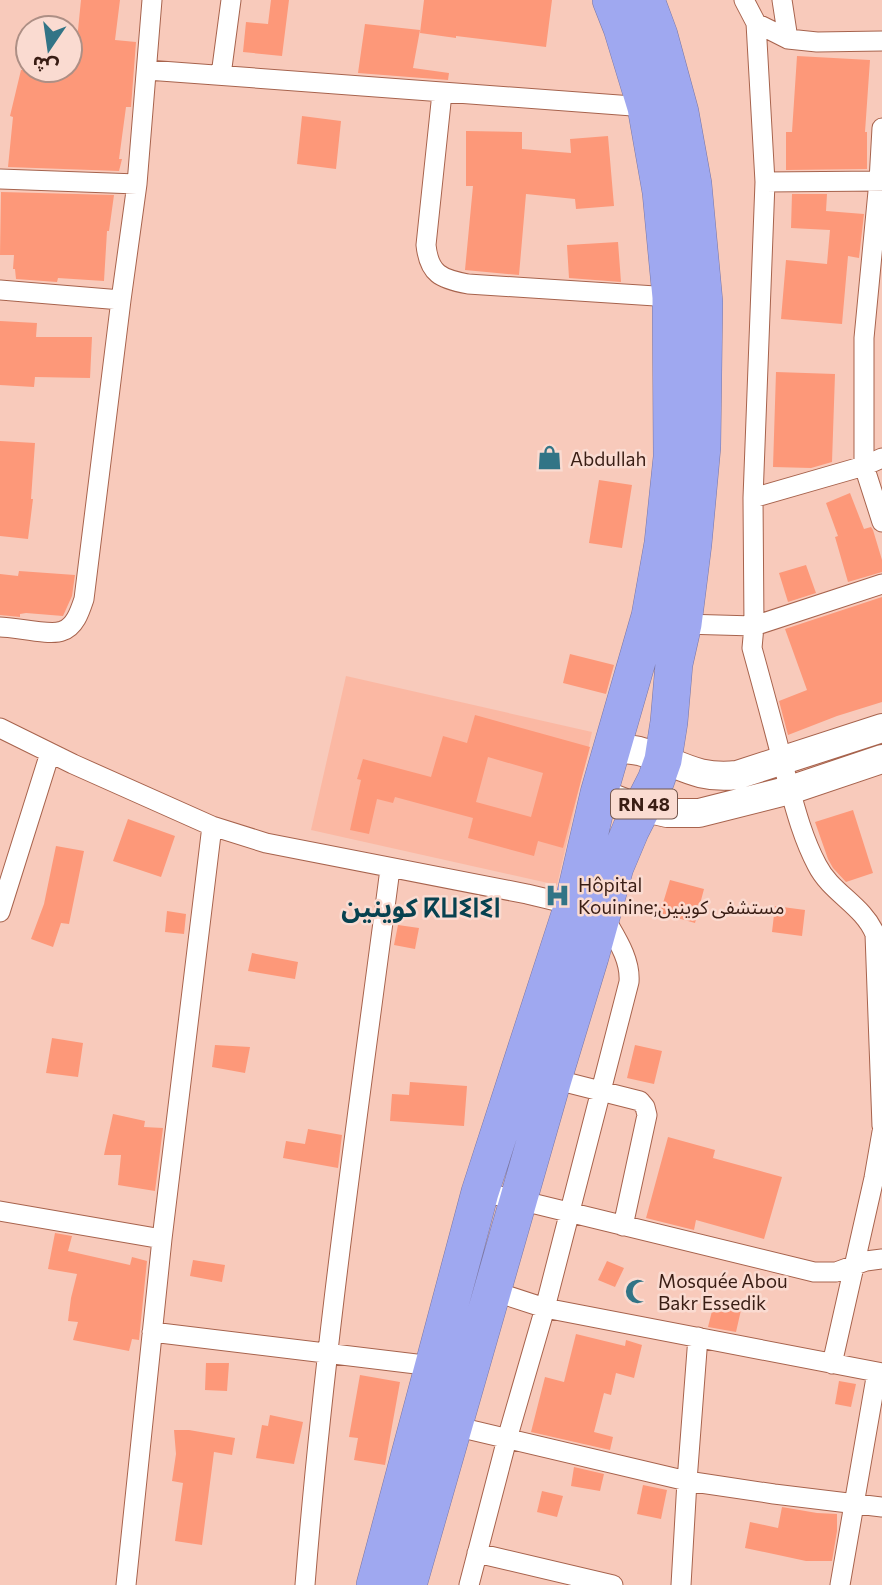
<svg xmlns="http://www.w3.org/2000/svg" width="882" height="1585" viewBox="0 0 882 1585" font-family="Commissioner,'Noto Sans Arabic','Noto Sans Tifinagh',sans-serif">
<style>
.built{fill:#fbb8a3}
.building{fill:#fd9879;fill-rule:evenodd}
.lines{fill:none;stroke-linecap:round;stroke-linejoin:round}
.street-casing{stroke:#a7634d;stroke-width:21}
.secondary-casing{stroke:#a7634d;stroke-width:30}
.highway-casing{stroke:#7b77a3;stroke-width:38}
.street{stroke:#fff;stroke-width:19}
.secondary{stroke:#fff;stroke-width:28}
.highway{stroke:#9fa8f0;stroke-width:37}
.labels{text-anchor:middle;dominant-baseline:central;stroke-width:5;stroke-linejoin:round;paint-order:stroke}
.shield{fill:#fadbd1;stroke:#73564d;stroke-width:2}
.shield-label{font-size:18px;font-weight:bold;fill:#391d14}
.poi-label{font-size:19px;fill:#391d14;stroke:#fadbd1;text-anchor:start}
.district-label{font-size:26px;font-weight:bold;fill:#074250;stroke:#fadbd1}
</style>
<rect width="100%" height="100%" fill="#f8cabb"/>
<path class="built" d="M346,676L592,732L557,885L311,830Z"/>
<path class="building" d="M81,0H120L115,40L136,42L131,107H126L119,159H122L119,171L8,167L13,117L10,116L21,70H70V39L77,40Z
M271,0H289L282,56L243,52L246,22L268,24Z
M424,0H552L546,47L456,36V38L420,33Z
M365,24L420,30L413,68L449,73L448,80L358,73Z
M797,56L870,60L865,132H867V169L786,170V132H792Z
M302,116L341,121L336,169L297,164Z
M466,131L522,132V149L571,153L570,139L608,136L614,206L576,209L575,199L526,194L519,275L465,270L473,186H466Z
M1,192L114,195L109,231H107L104,281L58,278L57,282L16,279L15,269H13L14,255H0Z
M792,194H827L826,211L864,214L859,258L848,256L842,324L781,319L786,260L827,264L830,230L791,228Z
M618,242L621,282L569,278L567,245Z
M0,321L37,323L36,337H92L90,378L35,377L34,387L0,385Z
M776,372L835,374L832,462L811,468L773,467Z
M0,441L35,443L31,499H33L28,539L0,536Z
M599,480L632,485L622,548L589,543Z
M850,493L864,529L871,527L873,530L882,560V572L848,582L835,537L838,536L826,503Z
M806,565L816,593L788,602L779,573Z
M19,571L75,575L72,596L63,616L26,613L20,614V617L0,615V574L18,576Z
M882,597V702L837,716L788,735L779,701L807,690L785,629Z
M570,654L614,665L606,694L563,683Z
M475,715L590,747L563,848L538,841L534,856L468,838L473,818L395,797L393,803L377,799L369,834L350,830L361,780L357,779L363,759L431,777L443,736L467,743ZM488,757L543,773L531,817L476,802Z
M853,810L873,873L846,882L833,868L828,859L815,822Z
M128,819L175,836L161,877L113,861Z
M56,846L84,851L69,924L61,923L53,947L31,939L44,904Z
M670,880L704,889L695,923L660,913Z
M775,906L805,910L802,936L772,932Z
M167,911L186,914L184,934L165,932Z
M398,925L419,928L415,949L394,945Z
M252,953L298,962L295,979L248,971Z
M52,1038L83,1043L78,1077L46,1073Z
M215,1045L250,1047L245,1073L212,1067Z
M635,1045L662,1051L654,1084L627,1078Z
M410,1082L467,1086L464,1126L390,1121L392,1094L409,1095Z
M113,1114L145,1121L144,1127L163,1128L155,1191L118,1185L121,1155H104Z
M308,1129L342,1135L338,1168L283,1158L286,1141L305,1144Z
M668,1137L715,1150L713,1158L782,1177L764,1239L696,1220L694,1230L646,1218Z
M55,1233L72,1236L68,1251L130,1265L132,1257L147,1261L139,1340L132,1339L129,1351L73,1340L78,1322L68,1321L71,1298L77,1274L48,1269Z
M193,1260L225,1265L222,1282L190,1276Z
M607,1261L624,1268L615,1287L598,1280Z
M714,1303L741,1310L736,1332L708,1327Z
M576,1334L625,1346L626,1340L642,1345L634,1378L616,1373L611,1395L604,1393L594,1432L613,1437L610,1450L531,1432L545,1377L564,1382Z
M206,1363H229L227,1391L205,1390Z
M360,1375L400,1382L385,1465L354,1460L358,1438L349,1437Z
M839,1381L856,1384L851,1407L835,1404Z
M270,1415L303,1422L294,1464L256,1458L262,1425L268,1426Z
M174,1430H189L235,1438L232,1455L214,1452L202,1545L175,1541L183,1483L172,1481L176,1454Z
M574,1467L604,1474L600,1491L571,1486Z
M643,1485L667,1490L661,1519L637,1514Z
M542,1491L563,1496L557,1517L537,1512Z
M782,1507L817,1513L837,1514V1531L832,1561H806L745,1548L750,1522L778,1528Z"/>
<g class="lines">
<defs>
<path id="street" d="M744,0L756,23L765,182L753,498L754,626L752,648C763,688 774,728 784,768C793,800 801,835 817,865C831,893 863,905 875,934L882,1126
M782,0L788,39
M756,23L788,39L817,42L882,41
M147,70L646,107
M221,75L231,0
M442,93L426,245C429,274 441,279 468,284L671,297
M882,128L879,181L864,338V466L882,522
M0,179L137,184
M765,182L882,181
M0,290L121,300
M753,498L864,466L882,458
M683,624L754,626L882,584
M0,627C15,627 50,636 62,631C75,627 80,611 84,599L121,300L137,184L152,0
M0,728L73,764L212,826L266,843L527,894L573,905
M0,912L50,753
M553,1079L640,1101L645,1107L647,1115L623,1226
M480,1192L519,1200L814,1272H836L866,1261L882,1259
M0,1211L162,1239
M493,1291L545,1308L882,1373
M152,1332L441,1367
M832,1364L874,1178L882,1132
M454,1426L687,1481L774,1494L882,1507
M477,1553L613,1585
M126,1585L162,1239L212,826
M305,1585C324,1345 359,1107 390,869
M469,1585L507,1439L545,1308L629,982C631,957 613,934 602,913
M681,1585L687,1481L698,1337
M840,1585L877,1372"/>
<path id="secondary" d="M611,748C621,749 630,749 639,751C677,761 694,780 737,775L882,728
M599,793L628,804L667,813H699L790,790L882,759"/>
<path id="highway" d="M375,1585L480,1192L573,905L599,793L650,616L663,543L672,457L671,297L661,192L646,107L622,28L611,0
M408,1585L553,1079L590,957L615,867L631,829L656,780L663,760L669,722L674,664L683,624L693,544L702,447L704,302L693,184L680,112L659,35L646,0"/>
</defs>
<use href="#street" class="street-casing"/>
<use href="#secondary" class="secondary-casing"/>
<use href="#highway" class="highway-casing"/>
<use href="#street" class="street"/>
<use href="#secondary" class="secondary"/>
<use href="#highway" class="highway"/>
</g>
<defs>
<symbol id="shop-bare" viewBox="-9 -9 18 18"><path d="M-5-2.5h2.3a2.7 3.5 0 0 1 5.4 0H5L5.5 6h-11ZM-1.5-2.5h3a1.5 2.3 0 0 0-3 0Z" fill="#327486" stroke="#fadbd1" stroke-width="2.5" paint-order="stroke"/></symbol>
<symbol id="hospital-bare" viewBox="-9 -9 18 18"><path d="M-5-5h3v3.5h4V-5h3V5h-3V1.5h-4V5h-3Z" fill="#327486" stroke="#fadbd1" stroke-width="2.5" paint-order="stroke"/></symbol>
<symbol id="mosque-bare" viewBox="-9 -9 18 18"><path d="M3.5-4.9A6 6 0 1 0 3.5 4.9A5 5 0 1 1 3.5-4.9Z" fill="#327486" stroke="#fadbd1" stroke-width="2.5" paint-order="stroke"/></symbol>
</defs>
<g fill-rule="evenodd">
<use href="#shop-bare" x="532" y="440" width="35" height="35"/>
<use href="#hospital-bare" x="540" y="878" width="35" height="35"/>
<use href="#mosque-bare" x="620" y="1274" width="35" height="35"/>
</g>
<g class="labels">
<rect class="shield" x="611" y="789.5" width="66" height="29" rx="5"/>
<g class="shield-label">
<text x="644" y="804">RN 48</text>
</g>
<g class="poi-label">
<text x="570" y="458">Abdullah</text>
<text x="578" y="884">Hôpital<tspan x="578" dy="22">Kouinine;مستشفى كوينين</tspan></text>
<text x="658" y="1280">Mosquée Abou<tspan x="658" dy="22">Bakr Essedik</tspan></text>
</g>
<g class="district-label">
<text x="421" y="906">كوينين ⴽⵡⵉⵏⵉⵏ</text>
</g>
</g>
<g transform="translate(49 49) rotate(193)"><circle r="33" fill="#fadbd1" stroke="#ad8f85" stroke-width="2"/>
<path d="M0-5L12 26L0 18L-12 26Z" fill="#327486"/>
<text y="-10" font-size="19" font-weight="bold" text-anchor="middle" fill="#391d14">ش</text>
</g>
</svg>
